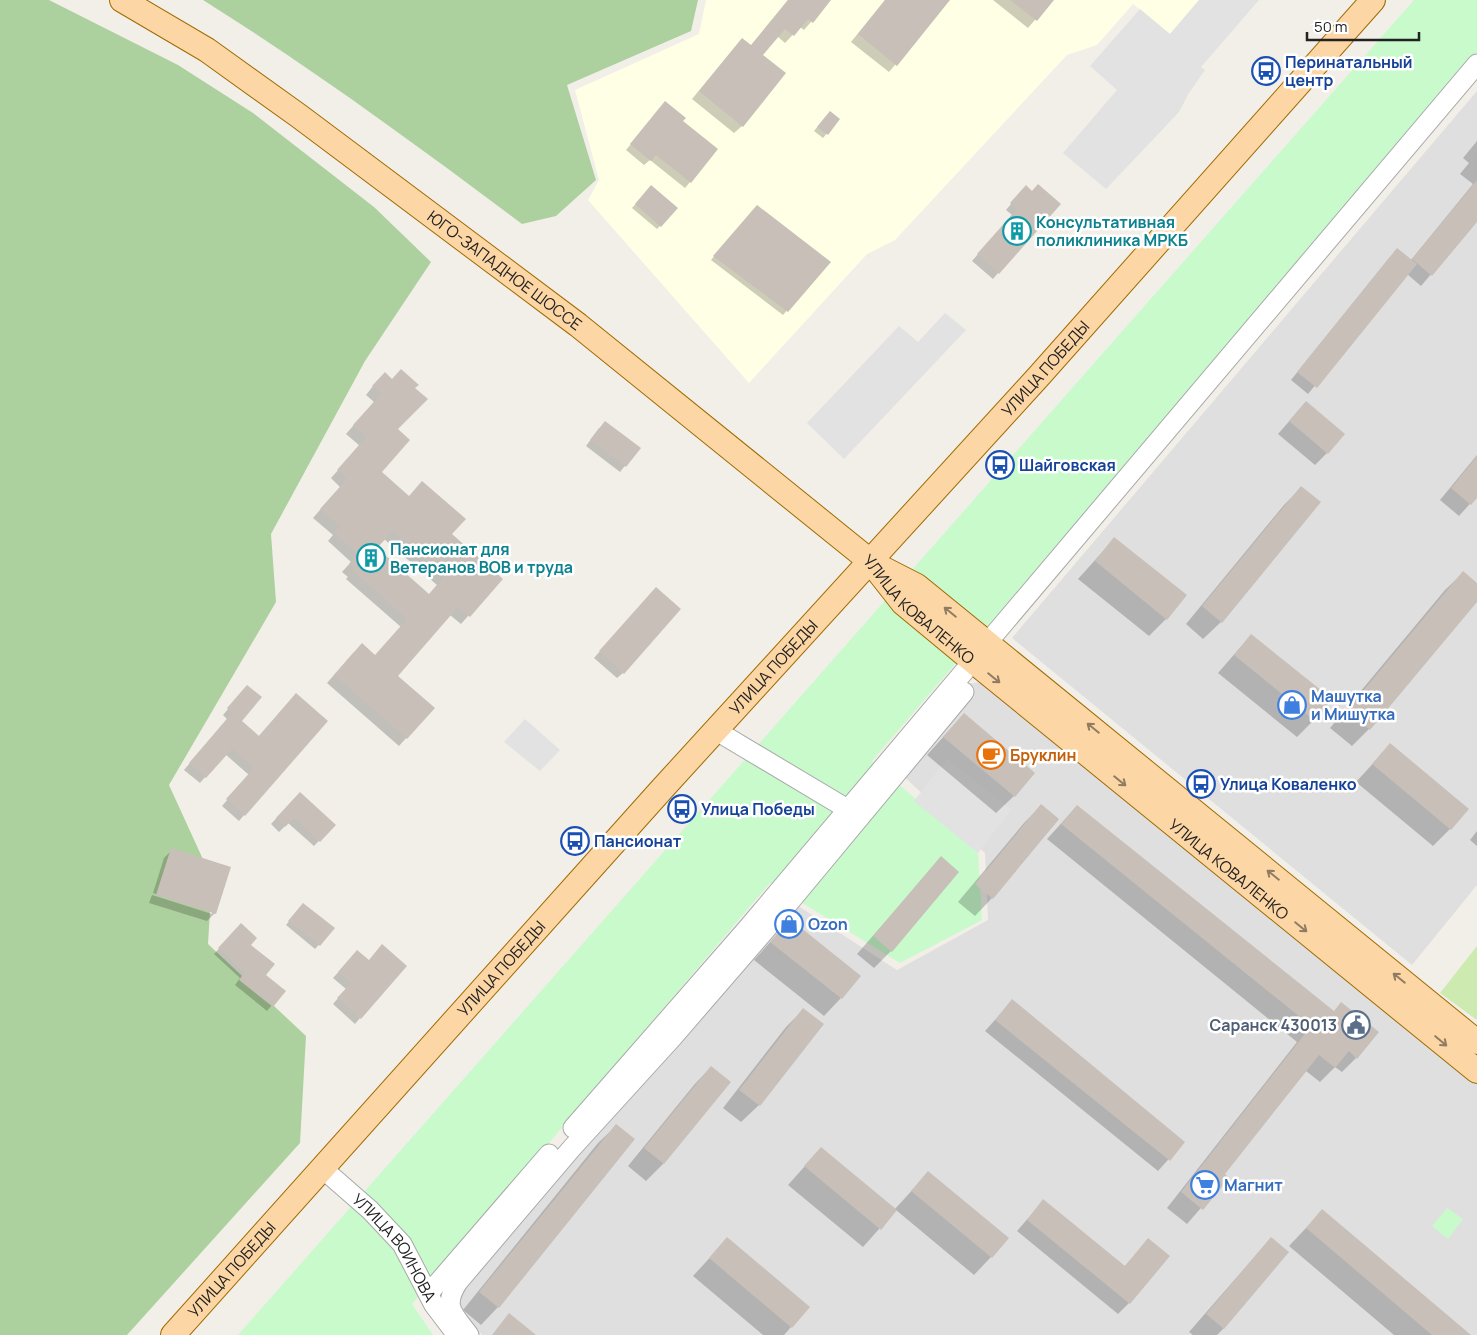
<svg xmlns="http://www.w3.org/2000/svg" width="1477" height="1335" viewBox="0 0 1477 1335" font-family="Manrope,sans-serif">
<style>
.residential{fill:#e0dfdf}
.education{fill:#ffffe5}
.grass{fill:#cdebb0}
.forest{fill:#add19e}
.park{fill:#c8facc}
.parking{fill:#e2e2e2}
.shadow{fill:#0003;fill-rule:evenodd}
.building{fill:#c7bfb8;fill-rule:evenodd}
.lines{fill:none;stroke-linecap:round;stroke-linejoin:round}
.minor-casing{stroke:#a9a9a9;stroke-width:21}
.major-casing{stroke:#a06b00;stroke-width:26}
.minor{stroke:#fff;stroke-width:19}
.major{stroke:#fcd6a4;stroke-width:24}
.oneway{stroke:#8f7c63}
.labels{text-anchor:middle;dominant-baseline:central;stroke-width:5;stroke-linejoin:round;paint-order:stroke}
.transit-label{font-size:16px;font-weight:bold;fill:#164399;stroke:#fff;text-anchor:start}
.culture-label{font-size:16px;font-weight:bold;fill:#0d838f;stroke:#fff;text-anchor:start}
.street-label{font-size:16px;fill:#222;stroke:#fff}
.shop-label{font-size:16px;font-weight:bold;fill:#366cbe;stroke:#fff;text-anchor:start}
.food-label{font-size:16px;font-weight:bold;fill:#c56008;stroke:#fff;text-anchor:start}
.service-label{font-size:16px;font-weight:bold;fill:#4e5e75;stroke:#fff;text-anchor:end}
</style>
<rect width="100%" height="100%" fill="#f2efe9"/>
<path class="residential" d="M1477,91V885L1412,965L1012,638Z
M981,682L1477,1079V1335H482L459,1304L463,1284L786,898L897,970L988,920L985,853L895,768L966,684Z"/>
<path class="education" d="M706,0H1199L1170,34L1133,4L1097,45L1067,55L895,240L867,254L749,383L588,200L599,180L575,90L699,34Z"/>
<path class="grass" d="M1477,946V1020L1440,993Z"/>
<path class="forest" d="M0,0H49L178,65L253,113L374,207L431,262L365,361L271,534L276,602L169,785L212,879L208,944L306,1036L300,1143L127,1335H0Z
M203,0H698L691,31L567,85L596,180L556,216L522,224C418,146 313,69 203,0Z"/>
<path class="park" d="M1414,0H1477V54L872,761L978,853L982,920L900,963L770,883L412,1304L433,1335H238Z
M1447,1208L1463,1219L1448,1239L1432,1226Z"/>
<path class="parking" d="M1199,0H1259L1201,67L1205,70L1189,93L1179,112L1106,189L1063,153L1117,90L1090,66L1140,9L1170,34Z
M945,313L966,330L844,459L807,423L899,326L918,342Z
M525,719L560,750L540,771L504,742Z
M947,759L1011,810L978,853L914,801Z"/>
<path class="shadow" d="M788,0H830L804,30L800,27L785,43L777,36L761,55L742,126L734,133L692,99L735,47L751,46Z
M885,0H949L889,72L851,42Z
M993,0H1052L1028,28Z
M659,109L681,122L690,182L685,188L650,160L644,165L626,150Z
M826,116L839,119L823,138L814,131Z
M1477,141V220L1421,286L1407,274L1308,394L1291,380L1390,257L1411,260L1473,184L1460,174L1469,163L1463,158Z
M648,190L660,226L657,229L632,208Z
M1032,192L998,273L993,279L972,261L1012,215L1006,210L1020,193Z
M753,210L829,262L783,315L711,260Z
M392,380L414,388L380,472L501,579L461,624L450,615L397,676L433,708L399,746L327,683L354,652L375,656L401,627L346,579L348,577L342,572L351,562L328,541L333,535L313,518L340,487L331,478L360,446L346,434L374,402L366,395L377,381ZM384,539L437,585L429,595L376,549Z
M1306,402L1327,453L1315,465L1278,434Z
M599,428L639,448L620,472L586,446Z
M1477,455V496L1459,516L1440,500Z
M1301,488L1221,622L1203,639L1186,624L1284,505Z
M1114,539L1166,619L1149,636L1078,579Z
M1463,573L1477,585V600L1369,729L1352,746L1330,728L1445,590Z
M650,595L623,673L617,678L594,658Z
M1251,635L1314,720L1297,737L1218,673Z
M242,692L240,721L258,737L296,694L244,815L239,821L222,806L249,775L225,754L200,783L184,770L227,719L223,715Z
M964,714L1014,796L996,813L927,755Z
M1390,745L1450,829L1433,846L1356,782Z
M294,799L334,825L314,846L288,823L279,832L271,824Z
M1041,806L1058,820L992,898L975,916L958,902L1024,823Z
M1077,806L1333,1012L1356,1058L1342,1072L1335,1067L1320,1082L1306,1071L1223,1174L1227,1178L1187,1224L1167,1208L1297,1042L1047,839Z
M1477,831V846L1470,840Z
M172,850L215,913L207,921L149,903L152,895L212,914V912L153,893L164,858Z
M941,858L891,951L874,968L857,954Z
M300,908L333,929L315,949L286,925Z
M790,920L841,998L824,1016L754,960Z
M241,925L265,975L284,991L267,1011L235,985L240,978L214,954Z
M352,957L360,1018L355,1024L333,1004L346,989L333,978Z
M1012,1001L1184,1142L1158,1171L985,1031Z
M803,1010L822,1024L759,1105L741,1122L723,1108L786,1027Z
M711,1067L729,1082L663,1164L646,1181L628,1166L694,1085Z
M616,1126L498,1307L481,1325L463,1310L598,1143Z
M821,1148L894,1210L928,1173L991,1257L974,1275L896,1210L863,1247L788,1185Z
M1043,1201L1124,1267L1148,1240L1129,1303L1118,1314L1017,1231Z
M1322,1211L1469,1335H1394L1289,1246Z
M1271,1238L1287,1252L1223,1329L1217,1335H1193L1189,1332Z
M727,1239L791,1327L784,1335H763L693,1276Z"/>
<path class="building" d="M788,0H831L813,23L808,19L794,36L785,29L763,55L786,73L743,127L699,91L742,38L751,45Z
M885,0H950L897,66L858,34Z
M1010,0H1054L1037,21Z
M665,101L686,118L683,121L718,149L691,183L656,155L651,161L630,144Z
M830,111L840,119L828,135L817,127Z
M1477,180V222L1432,276L1412,259Z
M1038,184L1061,204L999,274L977,254L1017,209L1010,203L1026,185L1032,191Z
M651,185L678,208L661,227L635,204Z
M757,205L831,262L788,312L713,256Z
M1397,248L1417,264L1317,388L1297,372Z
M401,369L419,385L415,388L428,399L398,429L410,440L382,472L409,496L422,481L466,519L452,534L503,579L470,617L458,607L398,676L435,708L407,739L334,675L362,643L375,655L407,619L353,571L355,569L349,564L358,554L334,533L340,527L320,509L347,479L337,470L366,437L353,425L381,394L372,386L385,372L392,379ZM392,532L444,577L429,594L377,548Z
M1306,401L1345,434L1328,454L1289,421Z
M605,421L641,448L626,467L590,440Z
M1477,456V498L1471,505L1451,488Z
M1301,486L1321,502L1222,623L1202,606Z
M1114,537L1187,595L1167,620L1095,561Z
M1463,571L1477,583V602L1370,730L1347,710Z
M656,587L681,609L624,674L599,651Z
M1251,634L1332,699L1315,721L1234,655Z
M247,685L262,697L242,721L259,736L296,693L328,721L245,816L226,799L254,768L232,749L206,778L189,763L232,713L227,708Z
M964,713L1035,773L1015,797L943,737Z
M1390,743L1469,809L1451,830L1372,764Z
M300,792L336,825L320,842L294,818L285,827L276,818Z
M1041,804L1059,819L993,899L975,884Z
M1077,805L1334,1011L1341,1002L1379,1032L1357,1059L1349,1051L1335,1068L1319,1055L1225,1174L1229,1178L1203,1210L1181,1192L1311,1026L1061,824Z
M171,848L231,867L216,914L156,895Z
M941,856L959,872L892,952L873,936Z
M303,903L335,928L320,946L288,921Z
M790,919L861,976L842,999L770,942Z
M241,923L257,938L251,945L275,964L266,975L286,991L273,1007L239,980L244,973L218,948Z
M382,944L407,966L361,1019L337,998L351,983L338,972L357,950L369,960Z
M1012,999L1185,1142L1170,1161L995,1020Z
M803,1008L824,1024L760,1106L739,1090Z
M711,1066L731,1082L664,1164L644,1148Z
M616,1124L635,1139L499,1308L479,1292Z
M821,1147L897,1210L881,1230L804,1166Z
M928,1171L1009,1238L992,1258L911,1191Z
M1043,1199L1125,1266L1148,1238L1170,1256L1130,1304L1027,1220Z
M1322,1209L1471,1335H1432L1306,1228Z
M727,1237L810,1307L792,1328L709,1258Z
M1271,1237L1289,1252L1224,1329L1206,1314Z
M509,1313L536,1335H492Z"/>
<g class="lines">
<defs>
<g id="minor">
<path d="M988,642L1477,64"/>
<path d="M715,730L849,810"/>
<path d="M573,1128L746,930L973,661"/>
<path id="s1" d="M322,1168L370,1210L402,1244L434,1305L453,1330"/>
<path d="M429,1293L549,1154"/>
<path d="M469,1335C453,1313 442,1307 458,1282L571,1149L673,1037L793,898L964,692"/>
</g>
<g id="major">
<path id="s2" d="M122,0L207,50L299,116L578,325L870,561L903,603L973,661L1477,1071"/>
<path d="M878,566L917,586L1477,1042"/>
<path id="s3" d="M173,1335L662,789L1039,376L1373,0"/>
</g>
</defs>
<use href="#minor" class="minor-casing"/>
<use href="#major" class="major-casing"/>
<use href="#minor" class="minor"/>
<use href="#major" class="major"/>
</g>
<defs><path id="oneway-shaft" d="M-6 0H5M1.5-3L5.5 0L1.5 3" fill="none" stroke-width="1.6" stroke-linecap="round" stroke-linejoin="round" transform="scale(1.25)"/></defs>
<g class="oneway">
<use href="#oneway-shaft" transform="translate(950 612) rotate(-141)"/>
<use href="#oneway-shaft" transform="translate(994 678) rotate(39)"/>
<use href="#oneway-shaft" transform="translate(1093 728) rotate(-141)"/>
<use href="#oneway-shaft" transform="translate(1120 781) rotate(39)"/>
<use href="#oneway-shaft" transform="translate(1273 875) rotate(-141)"/>
<use href="#oneway-shaft" transform="translate(1301 927) rotate(39)"/>
<use href="#oneway-shaft" transform="translate(1399 978) rotate(-141)"/>
<use href="#oneway-shaft" transform="translate(1441 1041) rotate(40)"/>
</g>
<defs>
<symbol id="bus-ring" viewBox="-11 -11 22 22"><circle r="9.5" fill="#fff" stroke="#1a4fb4" stroke-width="1.5"/><path d="M-5-6H5V4H4V6H2V4H-2V6H-4V4H-5ZM-3.5-4V0h7V-4ZM-3.5 1.2v1.5H-2V1.2ZM2 1.2v1.5H3.5V1.2Z" fill="#1a4fb4"/></symbol>
<symbol id="building-ring" viewBox="-11 -11 22 22"><circle r="9.5" fill="#fff" stroke="#0f9aa8" stroke-width="1.5"/><path d="M-4-6H4V6H1V3H-1V6H-4ZM-2.5-4.3h1.7v1.8h-1.7ZM.8-4.3h1.7v1.8H.8ZM-2.5-1h1.7V.8h-1.7ZM.8-1h1.7V.8H.8Z" fill="#0f9aa8"/></symbol>
<symbol id="shop-ring" viewBox="-11 -11 22 22"><circle r="9.5" fill="#fff" stroke="#3f7fe0" stroke-width="1.5"/><path d="M-5-2.5h2.3a2.7 3.5 0 0 1 5.4 0H5L5.5 6h-11ZM-1.5-2.5h3a1.5 2.3 0 0 0-3 0Z" fill="#3f7fe0"/></symbol>
<symbol id="cafe-ring" viewBox="-11 -11 22 22"><circle r="9.5" fill="#fff" stroke="#e8710a" stroke-width="1.5"/><path d="M-5.5-4.5H6V0H3Q3 3.5 0 3.5H-2.5Q-5.5 3.5-5.5 0ZM3-3.2v2h1.7v-2ZM-6 4.5H4V6H-6Z" fill="#e8710a"/></symbol>
<symbol id="civic-ring" viewBox="-11 -11 22 22"><circle r="9.5" fill="#fff" stroke="#5c6f8a" stroke-width="1.5"/><path d="M-.6-6.5H3V-4.5H.6V-3L4-1V1h2V6H-6V1h2V-1L-.6-3ZM-1.2 2.5V6h2.4V2.5Z" fill="#5c6f8a"/></symbol>
<symbol id="supermarket-ring" viewBox="-11 -11 22 22"><circle r="9.5" fill="#fff" stroke="#3f7fe0" stroke-width="1.5"/><path d="M-6-5.5h2.5l.6 2H6L4.5 2H-2.5L-4.4-4H-6ZM-1.5 3.2a1.3 1.3 0 1 0 .1 0ZM3 3.2a1.3 1.3 0 1 0 .1 0Z" fill="#3f7fe0"/></symbol>
</defs>
<g fill-rule="evenodd">
<use href="#bus-ring" x="1250" y="55" width="32" height="32"/>
<use href="#building-ring" x="1001" y="215" width="32" height="32"/>
<use href="#bus-ring" x="984" y="449" width="32" height="32"/>
<use href="#building-ring" x="355" y="542" width="32" height="32"/>
<use href="#shop-ring" x="1276" y="689" width="32" height="32"/>
<use href="#cafe-ring" x="975" y="739" width="32" height="32"/>
<use href="#bus-ring" x="1185" y="768" width="32" height="32"/>
<use href="#bus-ring" x="666" y="793" width="32" height="32"/>
<use href="#bus-ring" x="559" y="825" width="32" height="32"/>
<use href="#shop-ring" x="773" y="908" width="32" height="32"/>
<use href="#civic-ring" x="1340" y="1009" width="32" height="32"/>
<use href="#supermarket-ring" x="1189" y="1169" width="32" height="32"/>
</g>
<g class="labels">
<g class="transit-label">
<text x="1285" y="62">Перинатальный<tspan x="1285" dy="18">центр</tspan></text>
<text x="1019" y="465">Шайговская</text>
<text x="1220" y="784">Улица Коваленко</text>
<text x="701" y="809">Улица Победы</text>
<text x="594" y="841">Пансионат</text>
</g>
<g class="culture-label">
<text x="1036" y="222">Консультативная<tspan x="1036" dy="18">поликлиника МРКБ</tspan></text>
<text x="390" y="549">Пансионат для<tspan x="390" dy="18">Ветеранов ВОВ и труда</tspan></text>
</g>
<g class="street-label">
<text stroke="none"><textPath href="#s2" startOffset="469">ЮГО-ЗАПАДНОЕ ШОССЕ</textPath></text>
<text stroke="none"><textPath href="#s3" startOffset="1302">УЛИЦА ПОБЕДЫ</textPath></text>
<text stroke="none"><textPath href="#s2" startOffset="1005">УЛИЦА КОВАЛЕНКО</textPath></text>
<text stroke="none"><textPath href="#s3" startOffset="898">УЛИЦА ПОБЕДЫ</textPath></text>
<text stroke="none"><textPath href="#s2" startOffset="1410">УЛИЦА КОВАЛЕНКО</textPath></text>
<text stroke="none"><textPath href="#s3" startOffset="492">УЛИЦА ПОБЕДЫ</textPath></text>
<text stroke="none"><textPath href="#s1" startOffset="109">УЛИЦА ВОИНОВА</textPath></text>
<text stroke="none"><textPath href="#s3" startOffset="88">УЛИЦА ПОБЕДЫ</textPath></text>
</g>
<g class="shop-label">
<text x="1311" y="696">Машутка<tspan x="1311" dy="18">и Мишутка</tspan></text>
<text x="808" y="924">Ozon</text>
<text x="1224" y="1185">Магнит</text>
</g>
<g class="food-label">
<text x="1010" y="755">Бруклин</text>
</g>
<g class="service-label">
<text x="1337" y="1025">Саранск 430013</text>
</g>
</g>
<path d="M1307 32v8h112v-8" fill="none" stroke="#222222" stroke-width="2.5"/>
<text x="1314" y="32" font-size="15" fill="#222222" stroke="#ffffff" stroke-width="4" paint-order="stroke">50 m</text>
</svg>
